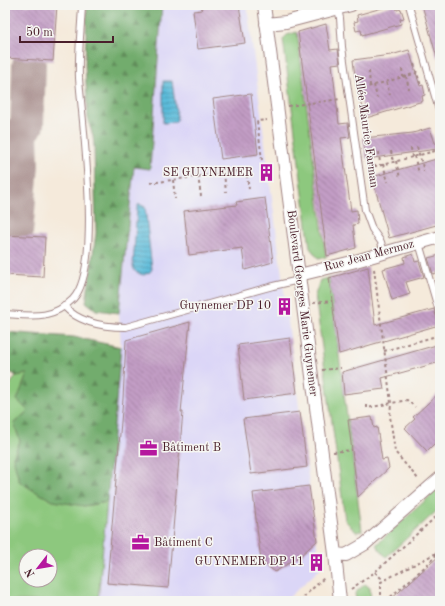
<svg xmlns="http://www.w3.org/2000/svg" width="445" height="606" viewBox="0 0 445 606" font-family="'Old Standard TT',serif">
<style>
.built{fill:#dbd6f7}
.grass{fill:#8dc87e;stroke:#6c7454;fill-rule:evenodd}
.forest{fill:url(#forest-firs);stroke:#5e664c}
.water{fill:url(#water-rules);stroke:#536e82}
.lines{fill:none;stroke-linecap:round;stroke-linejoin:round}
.taxiway{stroke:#a08483;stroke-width:34}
.building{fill:url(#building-back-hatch)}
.service-casing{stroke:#a08483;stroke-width:8}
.minor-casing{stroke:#a08483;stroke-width:14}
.path{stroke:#a08483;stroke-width:2;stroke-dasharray:3 3;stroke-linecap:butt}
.service{stroke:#fff;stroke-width:6}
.minor{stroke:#fff;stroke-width:12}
.labels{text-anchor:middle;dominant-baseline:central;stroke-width:3;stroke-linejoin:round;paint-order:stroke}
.street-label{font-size:12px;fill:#4a1f2b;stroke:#f6f6f2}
.poi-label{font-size:12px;fill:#4a1f2b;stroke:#f6f6f2;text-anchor:end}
</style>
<defs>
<pattern id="forest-firs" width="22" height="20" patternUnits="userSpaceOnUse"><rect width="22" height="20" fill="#72ac6d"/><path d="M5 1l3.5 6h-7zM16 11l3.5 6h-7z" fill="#608b5a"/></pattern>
<pattern id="water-rules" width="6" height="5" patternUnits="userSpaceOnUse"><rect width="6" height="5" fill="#5cbcda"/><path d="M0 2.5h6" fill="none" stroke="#4e98b1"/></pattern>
<pattern id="building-back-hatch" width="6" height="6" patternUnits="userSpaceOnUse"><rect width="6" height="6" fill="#c29dc5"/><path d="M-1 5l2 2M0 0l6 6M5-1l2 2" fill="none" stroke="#a07fa0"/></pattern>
</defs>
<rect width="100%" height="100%" fill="#f6f6f2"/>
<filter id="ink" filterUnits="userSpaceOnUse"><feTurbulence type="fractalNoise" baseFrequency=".025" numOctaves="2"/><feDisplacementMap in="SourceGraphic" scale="8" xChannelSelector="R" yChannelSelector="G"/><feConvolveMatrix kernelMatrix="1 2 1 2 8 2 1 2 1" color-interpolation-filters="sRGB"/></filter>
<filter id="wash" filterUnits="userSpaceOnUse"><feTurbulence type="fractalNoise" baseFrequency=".012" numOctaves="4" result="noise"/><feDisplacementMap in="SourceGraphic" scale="16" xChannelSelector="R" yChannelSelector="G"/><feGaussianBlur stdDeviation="0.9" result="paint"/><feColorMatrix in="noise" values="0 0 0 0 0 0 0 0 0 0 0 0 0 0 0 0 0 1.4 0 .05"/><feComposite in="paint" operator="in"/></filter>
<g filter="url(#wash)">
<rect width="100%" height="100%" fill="#f5eadb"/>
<path class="built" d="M162,5H247L320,569L285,601H98L121,347L119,313L134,166L150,169Z"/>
<path class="grass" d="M297,32L326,257L318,258L310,248L283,39L287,35Z
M329,278L362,531L356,532L345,520L315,295L320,280Z
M27,374L28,411L14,423L20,441L13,457L84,506L107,502L98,601H5V392L16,376ZM26,556H50V580H26Z
M440,487V508L386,557L376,545Z
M365,584L370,588L371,601H356L355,593Z"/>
<path class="forest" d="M87,5H162L150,169L134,167L119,313L96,310L86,302L96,233L94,147L93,136L88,120L85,65Z
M5,332L74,337L121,347L107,502L84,506L53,501L31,489L19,481L13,457L20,441L14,423L28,411L17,400L27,374L16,376L12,373L5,372Z"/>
<path class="water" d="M163,81H172L177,119L176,122L163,123Z
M139,204L145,207L152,269L150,272L144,275C139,274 134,273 133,266L137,208Z"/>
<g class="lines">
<path class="taxiway" d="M5,139L21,133L27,125L29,65
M16,233L22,165L21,133"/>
</g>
<g id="blocks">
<path class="building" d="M5,5H57L53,61L5,58Z
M201,5H239L245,43L198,49L193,11L202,10Z
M393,5H396L397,10L401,9L404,18L400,19L401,24L362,35L361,30L356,31L354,22L358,21L357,15Z
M422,5H440V57L437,58Z
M326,24L330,50L338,49L340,63L332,64L339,124L348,123L350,137L341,138L351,211L357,210L358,224L353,225L356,248L327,256L298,32Z
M409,50L420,86L423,85L425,95L422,96L423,101L366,118L356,84L353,60L391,55Z
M251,94L258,154L221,159L213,99Z
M430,128L437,149L366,159L363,138L413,133Z
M440,158V224L389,238L372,177Z
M265,198L273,262L245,270L242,248L189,255L184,211L237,205L236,202Z
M5,235L45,237L43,277L5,275Z
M413,254L415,262L419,261L424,277L406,282L410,294L392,300L383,269L405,263L404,257Z
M440,255V272L433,274L428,258Z
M368,267L375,325L434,309L439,325L339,354L329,278Z
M190,322L181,412H183L182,423L168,588L107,583L123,399L126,340Z
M290,338L297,393L244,400L238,345Z
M440,344V362L382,378L384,389L344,394L342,372Z
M440,392V438L427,451L405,428L415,419L413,417Z
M300,412L307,467L251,474L243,419Z
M372,417L374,428L377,427L382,460L387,459L389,468L358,497L348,420Z
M309,486L317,541L300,556L275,572L261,561L253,493Z
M440,555V601H389Z"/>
</g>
</g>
<g filter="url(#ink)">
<use href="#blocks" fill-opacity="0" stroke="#a08483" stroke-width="1"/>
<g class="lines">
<defs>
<path id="service" d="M409,5L440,114
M338,9L340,18L342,47L365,210L372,229L381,242L384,253
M419,243L440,315
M64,306C79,323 104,327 126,327L273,286L299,280
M5,314C32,316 52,320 73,299C103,267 82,123 79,78C78,53 81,29 82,5"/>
<path id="minor" d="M264,5L335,554L340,601
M266,24L286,22L351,5
M299,275L352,262L440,237
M335,554L346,555L365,544L440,478"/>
</defs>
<use href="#service" class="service-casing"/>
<use href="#minor" class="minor-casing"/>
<path class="path" d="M414,64L421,86
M402,69L403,77
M369,71L370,86
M406,76L409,89
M386,82L390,95
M374,85L377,98
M357,90L417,73
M288,106L341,99
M437,141L440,153
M417,147L424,171
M411,148L412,157
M391,151L393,162
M379,152L380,165
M414,156L419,173
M262,160L257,121L267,120
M396,161L400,178
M383,164L388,182
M368,166H378L439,150
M224,173L226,192
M198,176L201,196
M173,180L175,199
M150,183L246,170L249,189
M374,269L391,403L390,416L395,452L419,480
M313,303L332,301
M384,351L440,335
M322,370L341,368
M367,405V408L407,400L415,407
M333,452L352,450
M375,572L381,578V582
M351,589L375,572L440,513
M299,601L324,578
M381,601V582L440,551
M386,601L427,565L438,553"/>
<use href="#service" class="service"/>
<use href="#minor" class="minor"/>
</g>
</g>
<defs>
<symbol id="building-bare" viewBox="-9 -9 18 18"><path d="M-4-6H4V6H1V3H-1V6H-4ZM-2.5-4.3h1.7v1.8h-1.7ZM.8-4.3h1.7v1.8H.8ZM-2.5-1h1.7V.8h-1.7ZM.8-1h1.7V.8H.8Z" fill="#b5179e" stroke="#f6f6f2" stroke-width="2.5" paint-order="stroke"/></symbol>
<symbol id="office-bare" viewBox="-9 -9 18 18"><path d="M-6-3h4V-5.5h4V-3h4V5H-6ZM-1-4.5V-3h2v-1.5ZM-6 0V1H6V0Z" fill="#b5179e" stroke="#f6f6f2" stroke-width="2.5" paint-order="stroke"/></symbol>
</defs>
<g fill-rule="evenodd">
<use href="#building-bare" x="254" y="160" width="25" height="25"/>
<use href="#building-bare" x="272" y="294" width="25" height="25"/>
<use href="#office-bare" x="136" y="436" width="25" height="25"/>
<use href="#office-bare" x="128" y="530" width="25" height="25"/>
<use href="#building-bare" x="304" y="550" width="25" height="25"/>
</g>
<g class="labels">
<g class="street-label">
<text transform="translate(366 131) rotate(82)">Allée Maurice Farman</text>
<text transform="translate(369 256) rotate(-15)">Rue Jean Mermoz</text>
<text transform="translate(302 303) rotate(83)">Boulevard Georges Marie Guynemer</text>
</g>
<g class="poi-label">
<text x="253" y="173">SE GUYNEMER</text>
<text x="271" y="306">Guynemer DP 10</text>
<text x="162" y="448" text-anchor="start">Bâtiment B</text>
<text x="154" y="543" text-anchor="start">Bâtiment C</text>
<text x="304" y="562">GUYNEMER DP 11</text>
</g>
</g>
<rect width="445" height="606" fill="none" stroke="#f6f6f2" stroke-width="20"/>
<g transform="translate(38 568) rotate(239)"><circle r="19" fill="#f6f6f2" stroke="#b1a0a2"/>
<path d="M0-3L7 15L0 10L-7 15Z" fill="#b5179e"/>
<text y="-6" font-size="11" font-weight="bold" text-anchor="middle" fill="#4a1f2b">N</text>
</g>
<path d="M20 36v6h93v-6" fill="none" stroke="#4a1f2b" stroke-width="2"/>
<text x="26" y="36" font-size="12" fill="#4a1f2b" stroke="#f6f6f2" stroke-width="3" paint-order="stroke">50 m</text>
</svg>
